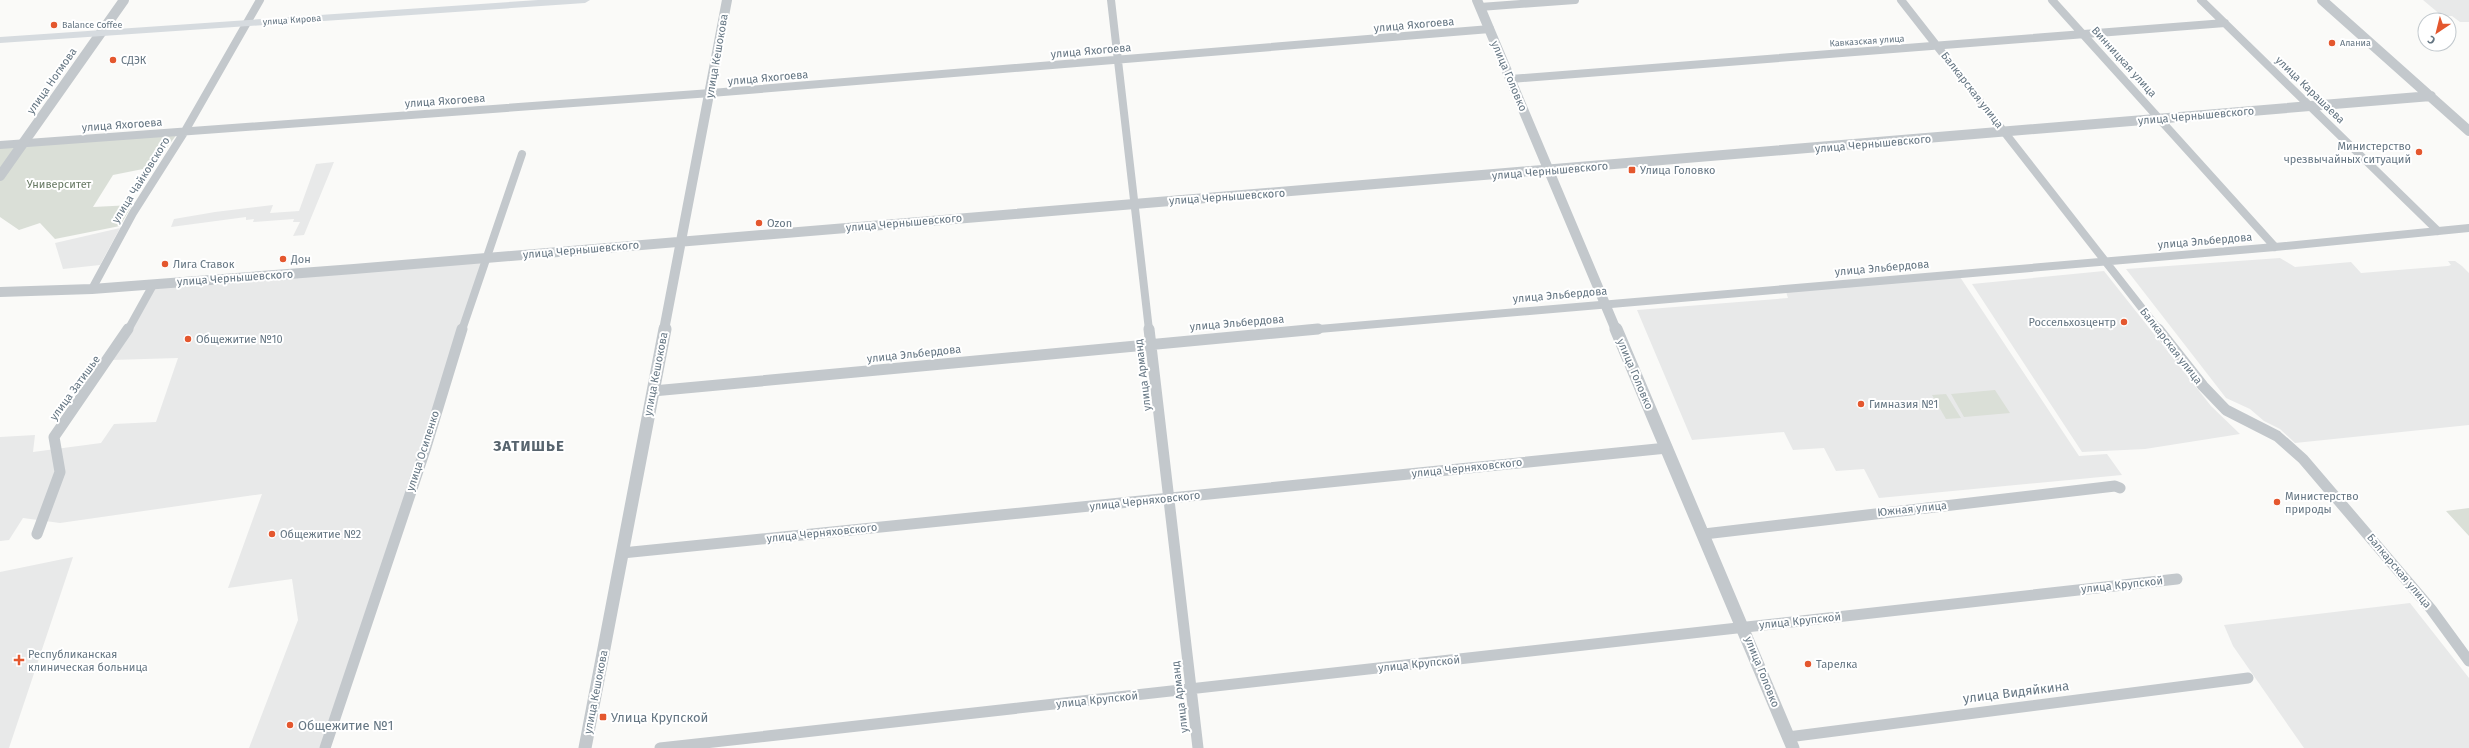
<svg xmlns="http://www.w3.org/2000/svg" width="2469" height="748" viewBox="0 0 2469 748" font-family="'Fira Sans',sans-serif">
<style>
.built{fill:#e8e9e9}
.green{fill:#dadfd7}
.lines{fill:none;stroke-linecap:round;stroke-linejoin:round}
.minor-far1{stroke:#c3c8cc;stroke-width:8}
.minor{stroke:#c3c8cc;stroke-width:11}
.tertiary-far1{stroke:#c3c8cc;stroke-width:10}
.tertiary{stroke:#c3c8cc;stroke-width:13}
.secondary{fill:#d6dbdf;fill-rule:evenodd}
.poi-dot{fill:#e4572e;stroke:#fff;stroke-width:1.5}
.labels{text-anchor:middle;dominant-baseline:central;stroke-width:4;stroke-linejoin:round;paint-order:stroke}
.far-street-label{font-size:9px;fill:#657683;stroke:#fff}
.far-poi-label{font-size:9px;fill:#657683;stroke:#fff;text-anchor:start}
.street-label{font-size:11px;fill:#657683;stroke:#fff}
.poi-label{font-size:11px;fill:#657683;stroke:#fff;text-anchor:start}
.park-label{font-size:11px;fill:#687a64;stroke:#fff}
.near-street-label{font-size:13px;fill:#657683;stroke:#fff}
.near-poi-label{font-size:13px;fill:#657683;stroke:#fff;text-anchor:start}
.district-label{font-size:15px;font-weight:bold;letter-spacing:1px;fill:#57646e;stroke:#fff}
</style>
<rect width="100%" height="100%" fill="#fafaf8"/>
<path class="built" d="M2423,0H2469V22H2460L2452,16H2442Z
M334,162L304,235L293,236L300,222H293L294,219L253,222L254,219L246,220V217L171,227L174,219L215,212L273,205L270,213L299,211L316,164Z
M120,228L100,265L63,269L55,243Z
M484,258L325,748H249L298,620L292,579L228,588L262,494L60,523L23,518L9,540L0,541V437L35,435L33,452L101,443L114,424L156,422L178,358L111,360L153,285Z
M2280,258L2295,267L2351,262L2361,273L2448,266L2451,265L2448,261H2455L2462,266L2469,273V425L2295,443L2280,429L2264,421L2250,409L2226,398L2126,269Z
M2104,271L2211,406L2240,434L2145,449L2082,452L1972,284Z
M1958,274L2079,456L2107,454L2122,475L1879,498L1864,469L1836,471L1824,448L1793,450L1784,432L1692,440L1637,310L1788,298L1785,289Z
M73,557L9,748H0V572Z
M2410,603L2469,678V748H2304L2233,646L2224,625Z"/>
<path class="green" d="M177,134L153,167L113,175L93,207L132,205L120,226L55,239L40,223L19,230L0,217V148Z
M1995,390L2010,413L1964,417L1951,394Z
M1946,394L1961,418L1946,419L1932,395Z
M2469,508V536L2446,511Z"/>
<g class="lines">
<path class="minor-far1" d="M1111,0L1149,330
M1901,0L2159,330
M2052,0L2275,247
M2201,0L2438,231
M1480,7L1575,0
M1511,79L2225,23
M0,145L711,93L1490,29
M92,289L133,213L185,131L260,0
M128,330L153,285
M462,330L522,154
M1307,330L2275,247L2469,228"/>
<path class="minor" d="M1149,329L1198,748
M2158,329L2203,386L2226,410L2277,436L2303,459L2431,609L2469,661
M653,391L1318,329
M37,534L60,472L54,437L128,329
M1704,534L2115,486L2120,488
M622,553L1667,448
M1788,737L2248,678
M325,748L426,447L462,329
M660,748L2177,579"/>
<path class="tertiary-far1" d="M1477,0L1616,330
M2322,0L2469,131
M0,176L124,0
M0,292L92,289L354,269L2431,96
M664,330L727,0"/>
<path class="tertiary" d="M1616,329L1793,748
M585,748L665,329"/>
<path class="secondary" d="M538,0H590L585,3L0,43V37Z"/>
</g>
<g class="poi-dot">
<circle cx="54" cy="25" r="4"/>
<circle cx="2332" cy="43" r="4"/>
<circle cx="113" cy="60" r="4"/>
<circle cx="2419" cy="152" r="4"/>
<rect x="1628" y="166" width="8" height="8" rx="2"/>
<circle cx="759" cy="223" r="4"/>
<circle cx="283" cy="259" r="4"/>
<circle cx="165" cy="264" r="4"/>
<circle cx="2124" cy="322" r="4"/>
<circle cx="188" cy="339" r="4"/>
<circle cx="1861" cy="404" r="4"/>
<circle cx="2277" cy="502" r="4"/>
<circle cx="272" cy="534" r="4"/>
<path d="M17 654h4v4h4v4h-4v4h-4v-4h-4v-4h4z"/>
<circle cx="1808" cy="664" r="4"/>
<rect x="599" y="713" width="8" height="8" rx="2"/>
<circle cx="290" cy="725" r="4"/>
</g>
<g class="labels">
<g class="far-street-label">
<text transform="translate(292 20) rotate(-4)">улица Кирова</text>
<text transform="translate(1867 41) rotate(-4)">Кавказская улица</text>
</g>
<g class="far-poi-label">
<text x="62" y="25">Balance Coffee</text>
<text x="2340" y="43">Аланиа</text>
</g>
<g class="street-label">
<text transform="translate(1414 25) rotate(-5)">улица Яхогоева</text>
<text transform="translate(1091 51) rotate(-5)">улица Яхогоева</text>
<text transform="translate(717 56) rotate(-80)">улица Кешокова</text>
<text transform="translate(2124 62) rotate(48)">Винницкая улица</text>
<text transform="translate(1509 76) rotate(67)">улица Головко</text>
<text transform="translate(768 78) rotate(-5)">улица Яхогоева</text>
<text transform="translate(52 81) rotate(-55)">улица Ногмова</text>
<text transform="translate(1972 90) rotate(52)">Балкарская улица</text>
<text transform="translate(2310 90) rotate(44)">улица Карашаева</text>
<text transform="translate(445 101) rotate(-4)">улица Яхогоева</text>
<text transform="translate(2196 116) rotate(-5)">улица Чернышевского</text>
<text transform="translate(122 125) rotate(-4)">улица Яхогоева</text>
<text transform="translate(1873 144) rotate(-5)">улица Чернышевского</text>
<text transform="translate(1550 171) rotate(-5)">улица Чернышевского</text>
<text transform="translate(141 180) rotate(-58)">улица Чайковского</text>
<text transform="translate(1227 197) rotate(-4)">улица Чернышевского</text>
<text transform="translate(904 223) rotate(-5)">улица Чернышевского</text>
<text transform="translate(2205 241) rotate(-5)">улица Эльбердова</text>
<text transform="translate(581 250) rotate(-5)">улица Чернышевского</text>
<text transform="translate(1882 268) rotate(-5)">улица Эльбердова</text>
<text transform="translate(235 278) rotate(-4)">улица Чернышевского</text>
<text transform="translate(1560 295) rotate(-5)">улица Эльбердова</text>
<text transform="translate(1237 323) rotate(-5)">улица Эльбердова</text>
<text transform="translate(2171 346) rotate(52)">Балкарская улица</text>
<text transform="translate(914 354) rotate(-6)">улица Эльбердова</text>
<text transform="translate(656 374) rotate(-79)">улица Кешокова</text>
<text transform="translate(1635 374) rotate(67)">улица Головко</text>
<text transform="translate(1143 375) rotate(-97)">улица Арманд</text>
<text transform="translate(75 388) rotate(-54)">улица Затишье</text>
<text transform="translate(423 451) rotate(-72)">улица Осипенко</text>
<text transform="translate(1467 468) rotate(-6)">улица Черняховского</text>
<text transform="translate(1145 501) rotate(-6)">улица Черняховского</text>
<text transform="translate(1912 509) rotate(-6)">Южная улица</text>
<text transform="translate(822 533) rotate(-6)">улица Черняховского</text>
<text transform="translate(2399 571) rotate(50)">Балкарская улица</text>
<text transform="translate(2122 585) rotate(-6)">улица Крупской</text>
<text transform="translate(1800 621) rotate(-6)">улица Крупской</text>
<text transform="translate(1419 664) rotate(-6)">улица Крупской</text>
<text transform="translate(1762 672) rotate(68)">улица Головко</text>
<text transform="translate(596 692) rotate(-79)">улица Кешокова</text>
<text transform="translate(1180 697) rotate(-97)">улица Арманд</text>
<text transform="translate(1097 700) rotate(-6)">улица Крупской</text>
</g>
<g class="poi-label">
<text x="121" y="60">СДЭК</text>
<text x="2411" y="146" text-anchor="end">Министерство<tspan x="2411" dy="13">чрезвычайных ситуаций</tspan></text>
<text x="1640" y="170">Улица Головко</text>
<text x="767" y="223">Ozon</text>
<text x="291" y="259">Дон</text>
<text x="173" y="264">Лига Ставок</text>
<text x="2116" y="322" text-anchor="end">Россельхозцентр</text>
<text x="196" y="339">Общежитие №10</text>
<text x="1869" y="404">Гимназия №1</text>
<text x="2285" y="496">Министерство<tspan x="2285" dy="13">природы</tspan></text>
<text x="280" y="534">Общежитие №2</text>
<text x="28" y="654">Республиканская<tspan x="28" dy="13">клиническая больница</tspan></text>
<text x="1816" y="664">Тарелка</text>
</g>
<g class="park-label">
<text x="59" y="184">Университет</text>
</g>
<g class="near-street-label">
<text transform="translate(2016 692) rotate(-7)">улица Видяйкина</text>
</g>
<g class="near-poi-label">
<text x="611" y="717">Улица Крупской</text>
<text x="298" y="725">Общежитие №1</text>
</g>
<g class="district-label">
<text x="529" y="446">ЗАТИШЬЕ</text>
</g>
</g>
<g transform="translate(2437 32) rotate(215)"><circle r="19" fill="#ffffff" stroke="#c1c8cd"/>
<path d="M0-3L7 15L0 10L-7 15Z" fill="#e4572e"/>
<text y="-6" font-size="11" font-weight="bold" text-anchor="middle" fill="#657683">С</text>
</g>
</svg>
